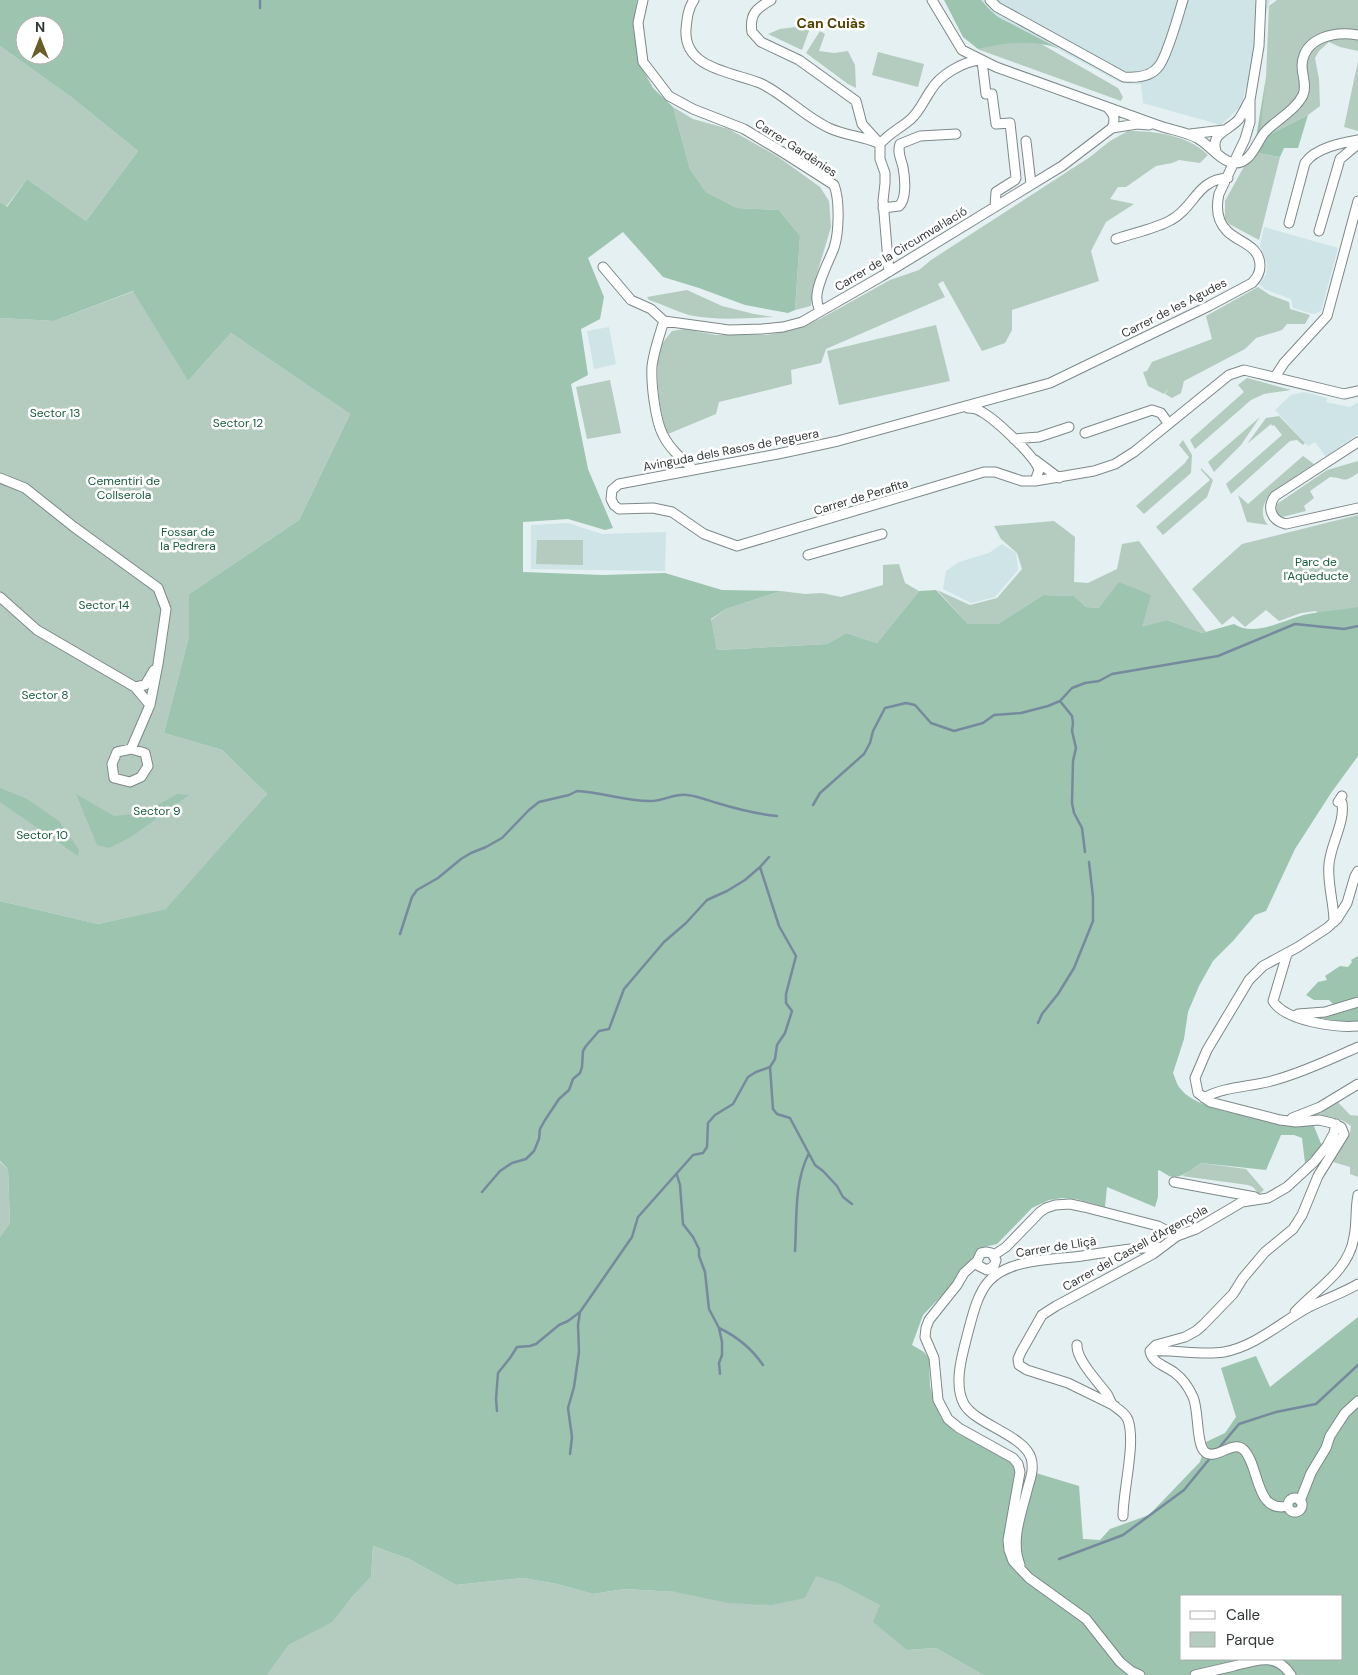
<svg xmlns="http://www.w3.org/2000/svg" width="1358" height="1675" viewBox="0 0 1358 1675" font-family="'DM Sans',sans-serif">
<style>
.built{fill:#cee4e6}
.green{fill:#b4ccbf}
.forest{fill:#9dc4af;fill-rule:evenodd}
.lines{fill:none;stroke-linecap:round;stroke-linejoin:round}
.stream{stroke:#768a9e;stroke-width:2.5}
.minor-casing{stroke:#7d8889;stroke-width:11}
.minor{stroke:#fff;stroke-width:9}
.labels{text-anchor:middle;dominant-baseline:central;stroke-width:5;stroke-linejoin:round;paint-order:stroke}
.street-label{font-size:12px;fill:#323738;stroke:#fff}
.park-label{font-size:12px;fill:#175a3f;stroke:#fff}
.neighbourhood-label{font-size:14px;font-weight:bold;fill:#514300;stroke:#fff}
</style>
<rect width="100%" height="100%" fill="#e4f0f1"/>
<path class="built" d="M976,0H1270L1241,106L1221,125L1143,103L1141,84L1121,83L977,6Z
M1264,227L1338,248L1321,311L1313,314L1293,308L1291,299L1264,289L1259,283L1266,275L1267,264L1260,246Z
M609,327L616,364L594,369L587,331Z
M1304,392L1327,398L1326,402L1350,407L1358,402V434L1326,457L1315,442L1308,446L1275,410L1291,395Z
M568,523L602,534L666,532L665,571L531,569V525Z
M1002,544L1016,553L1018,570L995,597L971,603L943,589L946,571L959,562L989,553Z"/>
<path class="green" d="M1277,0H1358V51L1340,47L1329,42L1319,51L1315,58L1319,79L1320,106L1308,115L1271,134H1259L1266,77L1269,6Z
M977,7L1118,88L1123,97L1121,101L980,50L966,37Z
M803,26L810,28L802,50L768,34L780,29Z
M820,31L825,34L819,51L834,53L848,51L855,65L856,88L848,84L806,53Z
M0,46L71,97L138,151L86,221L27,179L6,207L0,202Z
M878,52L924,64L918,87L872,75Z
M1358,61V131L1344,127Z
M673,107L693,119L729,129L777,156L820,187L829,201L831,227L815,280L811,306L795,310L800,236L779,210L737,208L706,192L690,169Z
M1128,131C1155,131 1188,135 1208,155L1200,163L1179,160L1172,163L1156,166L1126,187H1118L1110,199L1134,204L1106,222L1091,251L1099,281L1012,310V330L1005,343L982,351L943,281L938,284L945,297L826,349L821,363L791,370L792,384L719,402L716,414L668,434C659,415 653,363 662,344C665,339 669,335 672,331L685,329L716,335H767L795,329L820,319L890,280L919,270L931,260L1090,157L1110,141Z
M1252,152L1280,157L1259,240L1229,224L1225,218V201Z
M1258,287L1270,295L1289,302L1290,309L1310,315L1305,324H1287L1282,330L1256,338L1245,349L1184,381L1181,393L1172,398L1165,394L1169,388L1164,394L1148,386L1143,372L1147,371L1152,362L1212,339L1206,316Z
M687,290L722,306L754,314L774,317C747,318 716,321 689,315C675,311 662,304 649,300L647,297Z
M134,291L188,381L231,333L350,414L299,520L189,594V636L164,733L222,750L267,794L167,909L98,924L0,901V318L54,321Z
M936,325L950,381L839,405L827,351Z
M1247,378L1291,390L1264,394L1251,400L1195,449L1190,440L1244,392L1238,385Z
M610,380L621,433L587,439L576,387Z
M1279,416L1305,443L1303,445L1297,440L1290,441L1231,494L1226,484L1282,435L1274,425L1272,426L1271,424L1247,444L1266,418Z
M1260,417L1241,445L1214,472L1208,462Z
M1183,440L1192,455L1191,473L1144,514L1136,506L1185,463L1189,457L1179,445Z
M1303,456L1314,464L1271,493C1263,502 1259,515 1268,525L1247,522L1238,495L1248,504Z
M1358,461V473C1342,484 1346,478 1330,477L1310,491L1314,498L1304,506L1306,511L1282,517C1277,515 1275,509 1277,504L1327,470Z
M1201,468L1213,480L1207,497L1163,535L1156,527L1210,480L1201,470Z
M1358,515V609L1320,616L1316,611L1301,613L1279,621L1266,610L1245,627L1233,616L1222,625L1192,589L1242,544Z
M1054,521L1075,537L1074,582L1088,583L1117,569L1122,544L1139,541L1206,632L1202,633L1167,620L1142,628L1099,608L1086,607L1074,596L1043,595L998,624H968L937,590L970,605L997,598L1022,569L1017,553L1001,539L994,526Z
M537,540H583V565L536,564Z
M899,564L905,583L919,591L877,643L846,633L827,644L717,650L711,620L726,609L781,591L805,594L822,593L841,597L883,585V565Z
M1337,1101L1350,1115L1358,1116V1177L1350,1174V1167L1333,1162L1350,1133L1351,1126C1340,1117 1327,1117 1313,1115Z
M0,1162L8,1169L10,1223L0,1237Z
M1201,1163L1246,1169L1264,1190L1259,1194L1253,1187L1248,1185L1182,1176Z
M373,1546L409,1559L456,1585L523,1578L557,1584L593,1594L624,1589L676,1592L816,1572L842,1581L883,1605L907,1650L936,1648L983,1675H267L289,1645L332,1621L352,1597L371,1577Z"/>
<path class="forest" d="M0,0H637L633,28L641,66L653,88L673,107L690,169L706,192L737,208L779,210L800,236L795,310L788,313L745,305L699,288L663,277L623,232L588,258L604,297L600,319L581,329L588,375L571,384L588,469L613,528L605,530L568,519L523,522V572L603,575L665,573L722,590L781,591L726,609L711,619L717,650L827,644L846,633L877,643L919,591L936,590L968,624H998L1043,595L1074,596L1086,607L1099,608L1119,582L1151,595L1142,627L1167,620L1202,633L1234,624C1256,638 1284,619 1308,614C1324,611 1341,610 1358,607V756L1331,793L1295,849L1266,911L1255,915L1233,941L1213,961L1199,986L1188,1012L1184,1039L1173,1073C1175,1077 1176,1083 1179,1087C1199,1116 1280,1120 1313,1124L1322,1146L1305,1163L1302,1138L1294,1135H1281L1266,1170L1201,1163C1192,1169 1180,1180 1169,1176C1165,1174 1162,1171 1158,1170V1197L1155,1207L1107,1187L1105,1207L1076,1199L1062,1198L1049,1200L1032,1208L997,1244L980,1248L948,1289L923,1315L912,1345L924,1352L929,1359L930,1386L934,1401L941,1418L955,1432L1012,1463L1016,1475L1008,1513H1026L1036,1473L1079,1486L1083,1539L1100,1540L1110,1529L1149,1515L1200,1462L1206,1442L1225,1433L1236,1417L1221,1368L1256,1356L1270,1387L1358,1317V1675H983L936,1648L907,1650L873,1622L880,1605L838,1583L816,1576L805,1598L772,1605L728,1603L676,1592L624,1589L593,1594L557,1584L523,1578L456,1585L409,1559L373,1546L371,1577L352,1597L332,1622L289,1645L267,1675H0V1237L10,1223L8,1169L0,1161V901L98,924L166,909L267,794L222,750L164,733L189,636V594L299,520L350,414L231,333L188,381L133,291L54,321L0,318V202L7,207L27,179L86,221L138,151L71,97L0,46ZM25,25H55V55H25ZM1182,1596H1342V1659H1182Z
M944,0H981L991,11L998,17L1058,48C1030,39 1005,43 978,49L963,37Z
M1266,77L1260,134H1271L1308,115L1298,148H1284L1280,157L1252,152L1255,144Z
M0,788L27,799L59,821L79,850L78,856L0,802Z
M76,794L114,816L144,813L177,794L189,795L131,837L109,848L97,845Z
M1358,956V1022L1337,1021L1309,1016L1336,1007L1329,1000H1314L1306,995L1318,982L1327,980L1325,976L1340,966L1348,967L1352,962L1351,960Z"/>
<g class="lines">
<path class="stream" d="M260,0V8
M1060,701L1072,716L1073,723L1072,731L1076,748L1073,761L1072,803L1074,813L1082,828L1085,852
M813,805L820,793L864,754L870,743L873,731L885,708L906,703L915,705L931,723L954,731L983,723L994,715L1021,713L1048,706L1060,701L1072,688L1085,683L1099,681L1112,674L1218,656L1295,624L1344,629L1358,626
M400,934L412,897L417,890L438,878L461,859L471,853L486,847L502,838L529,810L539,802L569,795L577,791C601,792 625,801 649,801C662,802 674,793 687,795C697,796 707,800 717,803C737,809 756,814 777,816
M1038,1023L1042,1014L1058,994L1074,968L1093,921V897L1089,862
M770,1067L773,1109L777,1114L790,1118L815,1165L823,1171L837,1186L843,1197L852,1204
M677,1175L680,1185L683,1224L693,1237L699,1249V1256L705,1272L709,1309L719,1328L722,1342V1355L719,1363L720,1374
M482,1192L500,1171L512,1163L526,1159L534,1151L539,1139L540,1129L545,1120L559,1099L569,1090L573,1079L580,1073L582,1067L583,1051L586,1046L599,1031L609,1029L624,989L664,942L686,923L707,900L727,891L745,880L760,867L769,857
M795,1251C797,1219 794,1184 808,1155
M719,1328C736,1336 752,1349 763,1365
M497,1411L496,1399L498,1373L510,1358L517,1347L530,1346L536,1344L559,1325L568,1321L580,1312L632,1237L638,1217L693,1155L703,1153L707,1147L708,1123L715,1115L733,1104L748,1077L756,1072L770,1067L775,1059L777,1045L785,1033L792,1011L786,1003V994L796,956L779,926L760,867
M1218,1449L1239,1424L1276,1412L1316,1404L1358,1365
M570,1454L572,1437L568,1408L574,1387L579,1352L578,1325L580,1312
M1059,1559L1123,1535L1184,1490L1211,1457"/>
<defs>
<path id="minor" d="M643,0L638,23L643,62L669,96L693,109L744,129L784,153L834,185C840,200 839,233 834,248C829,261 815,287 817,300C817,304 819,308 820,312
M694,0C688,8 687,19 686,29C683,70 735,72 762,84C786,96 805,117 829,128C846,136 864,136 880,144V159L885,173V183L883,201L889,272
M771,0C757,8 749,14 752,32L761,42L799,60L856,101L862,124L880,144C889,133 901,128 911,119C920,111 924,100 931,90C940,75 962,62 980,60
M990,0L997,7L1124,77C1136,78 1151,77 1159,66C1168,54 1178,16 1183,0
M1261,0L1259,46L1250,100V122L1245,139L1219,194C1216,207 1217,221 1227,231C1239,243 1260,245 1260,266C1260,273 1257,278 1252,283L1209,306L1050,383L838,441L778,454L619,484L612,490L611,499L614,505L619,509L653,508L672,512L704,534L737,546L984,472H995L1022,481H1035L1094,471L1115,464L1134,452L1229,375L1244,370L1344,394L1358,391
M982,61L986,94H992L996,124L1010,123L1016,178L1015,180L996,192L995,207
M1107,107C1124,113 1140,119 1157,125C1170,130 1184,131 1197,138C1209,144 1221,162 1234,163C1251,164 1256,143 1265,132C1276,120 1295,111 1303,95C1307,85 1302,76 1302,65C1304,37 1335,31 1358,35
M1112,128L1137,124L1149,125
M1190,134L1224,130
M1026,141L1031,184
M1216,151C1210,133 1230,130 1239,119C1243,113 1246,107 1249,101
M883,208L899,206C907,199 905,178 903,167C901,159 897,152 900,144L920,136L956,134
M1289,223L1305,163C1315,148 1341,143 1358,140
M1319,231L1340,159L1358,144
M1116,239C1133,233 1155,229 1171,220C1194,208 1197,179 1228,178
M603,267L631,300L651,309L664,321
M1275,377L1284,363L1327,316L1358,201
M968,408C973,408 978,409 982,412C996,420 1035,456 1039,470L1035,481
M1085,433L1152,410L1161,413L1168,423
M1014,439L1039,437L1069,427
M1358,442L1275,496C1266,508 1272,521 1286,524L1358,508
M1035,460L1059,478
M694,470C683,460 669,448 663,435C655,420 651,383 652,366C654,351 659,336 664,321L729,330L762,329L783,327L802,322L882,276L1062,166L1112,128C1116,119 1114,114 1107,107L996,67L962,50L932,0
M0,478L25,488L74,527L158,588L166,609L158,664L150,705L131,749
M808,555L882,534
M0,597L37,630L135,687L150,705
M135,687L145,685L154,670
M131,749L145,753L148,766L141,777L130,782L114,778L112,764L117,752Z
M1334,922C1334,903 1327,883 1329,864C1331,843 1345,823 1342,803L1338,802L1342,796
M1287,954L1273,1001C1285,1021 1336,1028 1358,1026
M1298,1014L1325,1012L1358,1002
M1204,1098C1225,1086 1252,1087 1275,1080C1304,1072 1331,1059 1358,1047
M1292,1118L1320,1107L1358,1084
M1174,1182L1255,1197
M994,1255L1006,1247L1040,1212L1046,1208L1055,1205L1070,1204L1084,1207L1158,1226L1177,1236
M977,1261L979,1266L987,1270L994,1266L996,1260L991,1253L986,1252L981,1253L977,1261L964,1273L957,1285L929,1320L926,1328L925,1337L934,1358L938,1400L948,1419L959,1428L1013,1458L1018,1464L1020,1472L1008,1540L1009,1550L1013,1561L1029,1578L1086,1619L1120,1662L1131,1671L1140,1675
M1295,1312C1316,1289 1349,1271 1354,1237C1357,1223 1355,1209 1358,1195
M1077,1345C1076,1359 1098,1382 1107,1394C1109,1397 1110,1401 1112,1404C1118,1410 1125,1412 1128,1420C1136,1443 1123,1490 1123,1516
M1150,1351L1156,1345L1185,1337L1196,1331L1203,1325L1233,1294L1243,1278L1265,1252L1293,1229L1302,1215L1318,1176L1344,1134L1341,1127L1332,1123L1319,1120L1296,1122L1280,1120L1210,1102L1198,1093L1195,1078L1207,1050L1249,980L1263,966L1298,947L1327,928L1337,919L1347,903L1355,876L1358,871
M1150,1351C1152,1363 1166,1366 1175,1373C1183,1379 1189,1388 1193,1397C1199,1410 1196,1445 1205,1452C1216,1461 1233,1439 1244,1450C1260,1467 1255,1514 1288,1506
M1150,1351C1175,1349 1200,1356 1224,1352C1256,1346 1281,1322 1309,1307C1325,1299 1343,1293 1358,1284
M1115,1406L1068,1383L1027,1370L1019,1365L1018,1359L1021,1352L1042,1315L1056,1306L1153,1254L1177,1236L1196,1229L1242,1202L1268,1198L1287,1187L1314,1162L1327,1146L1334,1133L1336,1124
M1288 1505a7 7 0 1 1 14 0a7 7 0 1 1-14 0Z
M1300,1501L1311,1473L1326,1448L1330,1436L1345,1413L1358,1401
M1020,1565C1010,1540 1022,1512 1028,1487C1031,1477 1034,1468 1031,1458C1024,1435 975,1424 964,1404C954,1386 961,1359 966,1340C971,1322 976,1295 989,1281C1010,1258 1054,1260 1082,1256C1109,1252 1134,1247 1161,1247
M1195,1675C1208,1672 1221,1669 1234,1666C1256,1660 1276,1652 1291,1675"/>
</defs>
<use href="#minor" class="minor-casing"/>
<use href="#minor" class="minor"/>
</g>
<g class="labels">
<g class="street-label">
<text transform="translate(796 148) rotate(33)">Carrer Gardènies</text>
<text transform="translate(901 249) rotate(-31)">Carrer de la Circumval·lació</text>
<text transform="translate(1174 308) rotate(-27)">Carrer de les Agudes</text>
<text transform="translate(731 450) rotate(-11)">Avinguda dels Rasos de Peguera</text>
<text transform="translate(861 497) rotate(-17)">Carrer de Perafita</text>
<text transform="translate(1056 1247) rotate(-9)">Carrer de Lliçà</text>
<text transform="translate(1135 1248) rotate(-29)">Carrer del Castell d'Argençola</text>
</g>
<g class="park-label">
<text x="55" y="413">Sector 13</text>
<text x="238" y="423">Sector 12</text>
<text x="124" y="481">Cementiri de<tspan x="124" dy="14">Collserola</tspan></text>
<text x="188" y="532">Fossar de<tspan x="188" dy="14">la Pedrera</tspan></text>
<text x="1316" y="562">Parc de<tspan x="1316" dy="14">l'Aqüeducte</tspan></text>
<text x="104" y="605">Sector 14</text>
<text x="45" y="695">Sector 8</text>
<text x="157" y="811">Sector 9</text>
<text x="42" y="835">Sector 10</text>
</g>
<g class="neighbourhood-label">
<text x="831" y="23">Can Cuiàs</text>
</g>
</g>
<rect x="1180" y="1595" width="162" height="65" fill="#ffffff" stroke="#adafaf"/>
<rect x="1190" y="1611" width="25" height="8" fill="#ffffff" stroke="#adafaf"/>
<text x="1226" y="1620" font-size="15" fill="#323738">Calle</text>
<rect x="1190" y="1632" width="25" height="15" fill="#b4ccbf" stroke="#adafaf"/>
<text x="1226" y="1645" font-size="15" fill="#323738">Parque</text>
<g transform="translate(40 40)"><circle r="24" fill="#ffffff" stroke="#adafaf"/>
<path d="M0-4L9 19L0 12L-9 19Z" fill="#695d29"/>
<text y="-8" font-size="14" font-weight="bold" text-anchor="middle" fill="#323738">N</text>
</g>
</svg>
